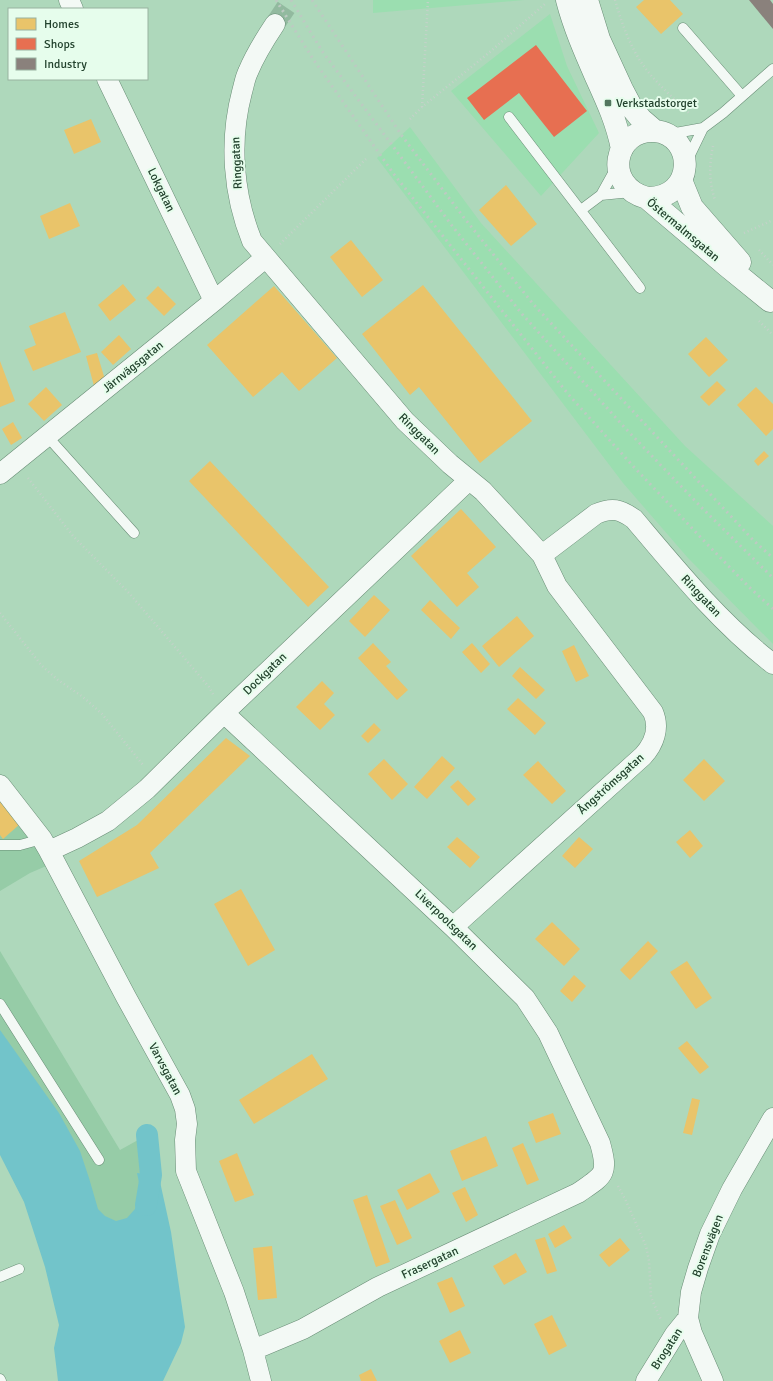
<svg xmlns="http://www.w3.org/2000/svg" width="773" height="1381" viewBox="0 0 773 1381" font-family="Signika,sans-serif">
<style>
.built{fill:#9bdeb0}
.green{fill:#96cca7}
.water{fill:#72c4ca}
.homes{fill:#e9c46a}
.shops{fill:#e76f51}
.industry{fill:#8a817c}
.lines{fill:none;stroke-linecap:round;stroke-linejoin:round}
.canal{stroke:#72c4ca;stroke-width:22}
.minor-tunnel{stroke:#92ba9f;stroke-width:20;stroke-dasharray:20 10;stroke-linecap:butt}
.service-casing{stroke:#698d76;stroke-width:11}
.minor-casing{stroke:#698d76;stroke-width:21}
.secondary-casing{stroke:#698d76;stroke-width:23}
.path{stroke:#c4d2c9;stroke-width:2.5;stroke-dasharray:1 3;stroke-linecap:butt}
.service{stroke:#f3f9f5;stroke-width:10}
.minor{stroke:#f3f9f5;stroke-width:20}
.secondary{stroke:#f3f9f5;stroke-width:22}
.rail{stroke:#bdcac2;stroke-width:3;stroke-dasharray:2 4;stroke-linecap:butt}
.poi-dot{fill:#53765f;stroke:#e6fdec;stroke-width:1.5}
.labels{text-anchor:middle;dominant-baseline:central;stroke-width:4;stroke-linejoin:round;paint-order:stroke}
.poi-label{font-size:12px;fill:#22422d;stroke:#e6fdec;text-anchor:start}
.street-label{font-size:12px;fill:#22422d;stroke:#e6fdec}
</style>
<rect width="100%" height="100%" fill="#aed8bb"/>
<path class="built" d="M373,0H524L373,13Z
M550,14L567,66L599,133L541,196L451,91Z
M410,127L481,223L685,446L773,526V644L688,558L623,483L377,158Z"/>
<path class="green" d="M0,783L58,861L30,873L0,891Z
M0,951L120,1150L147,1135L151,1175L138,1261L0,1095Z"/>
<path class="water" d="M0,1030L59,1113L80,1151L89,1178L98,1209L105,1216L116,1221L127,1218L135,1209L141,1192L137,1173L151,1175L157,1168L171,1232L185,1327L181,1343L163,1381H58L54,1348L59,1325L45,1267L24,1202L0,1155Z"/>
<path class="homes" d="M644,0H670L683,14L661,34L636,7Z
M91,119L101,142L74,154L64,130Z
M506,185L537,224L511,246L479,210Z
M70,203L80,226L49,239L40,216Z
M351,240L383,280L362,297L330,257Z
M123,284L136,300L110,321L98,305Z
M423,285L532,421L480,463L419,387L410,395L362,334Z
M158,286L176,304L164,316L146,298Z
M274,286L337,358L299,391L282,372L253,397L207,345Z
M65,312L81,352L33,371L24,350L36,345L29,326Z
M119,335L131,349L113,365L101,352Z
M706,337L728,360L709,377L688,354Z
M97,353L106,383L94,386L86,356Z
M0,361L15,401L0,407Z
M717,381L726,390L709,406L700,397Z
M46,387L62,405L44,421L28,404Z
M756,387L773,404V429L766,436L737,405Z
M13,422L22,438L11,445L2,429Z
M764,451L769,456L758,466L754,461Z
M210,461L329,587L308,607L189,481Z
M461,509L496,547L467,573L479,587L457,607L411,556Z
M374,595L390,610L365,637L349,621Z
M430,600L460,628L451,639L421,610Z
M517,616L534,636L499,667L482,646Z
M373,643L391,662L386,666L408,690L397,700L358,658Z
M472,643L490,664L481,673L462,652Z
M574,645L589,676L576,682L562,651Z
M520,667L545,690L536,699L512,676Z
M322,681L334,693L324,704L335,715L320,730L296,707Z
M518,698L546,723L535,735L507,709Z
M374,723L381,730L368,743L361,736Z
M226,738L250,756L150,853L159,868L97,897L79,861L137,825Z
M442,756L455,768L427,799L414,787Z
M384,759L408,784L392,800L368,774Z
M704,759L725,781L704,801L683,780Z
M538,761L566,791L552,804L523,775Z
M458,780L476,799L468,806L450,787Z
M0,800L20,824L3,839L0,835Z
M690,830L703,846L690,858L676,842Z
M457,837L480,857L470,868L447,847Z
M579,837L593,849L575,868L562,856Z
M241,889L275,950L248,966L214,904Z
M552,922L580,949L564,966L535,939Z
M648,941L658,951L630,980L620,970Z
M687,961L712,998L696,1009L670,972Z
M574,975L586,986L572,1002L560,991Z
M687,1041L709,1067L700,1074L678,1048Z
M312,1054L328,1079L254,1124L239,1100Z
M692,1098L700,1100L692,1135L683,1133Z
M553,1113L561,1134L536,1143L528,1122Z
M486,1136L498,1166L462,1181L450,1151Z
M523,1143L539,1180L527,1185L512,1148Z
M237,1153L254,1195L235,1202L219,1161Z
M430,1173L440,1192L407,1210L397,1190Z
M465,1187L478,1215L466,1222L452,1193Z
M367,1195L390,1262L376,1267L353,1200Z
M395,1200L412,1238L397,1245L380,1206Z
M564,1225L572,1238L555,1248L548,1234Z
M545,1237L557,1271L547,1274L535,1240Z
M620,1238L630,1250L609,1267L599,1255Z
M272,1246L277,1298L258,1300L253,1248Z
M516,1253L527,1272L504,1285L493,1266Z
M452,1277L465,1306L450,1313L437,1283Z
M552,1315L567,1346L549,1355L534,1324Z
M460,1330L471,1353L450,1363L439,1341Z
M371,1369L377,1381H361L359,1375Z"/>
<path class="shops" d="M536,45L587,111L554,137L519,93L484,120L467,98Z"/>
<path class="industry" d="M749,0H770L773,4V29Z"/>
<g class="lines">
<path class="canal" d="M146,1205L151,1175L147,1135"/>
<path class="minor-tunnel" d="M275,24L291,0"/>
<defs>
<path id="service" d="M683,28L742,96
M509,117L640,288
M670,134L703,128
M687,161L703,128L723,113L773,69
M601,195L631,192
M581,210L601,195L616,168
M47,436L134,533
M0,845H20L42,839
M0,1004L99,1160
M0,1277L19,1269
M0,1379L1,1381"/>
<path id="minor" d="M69,0L73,9
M275,24C265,39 255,55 248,72C245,78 244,85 242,92C229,141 233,194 252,241L405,421L450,464L483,491L542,555L557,586L653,712C660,728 654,744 643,756L453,927
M107,79L214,301
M0,474L214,301L265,258
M542,555L596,514C612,507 620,509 634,519C677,570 720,623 773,664
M224,713L453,927L525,998L548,1033L600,1143C609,1175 604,1175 578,1193L378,1287L303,1329L253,1350
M0,785L42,839L49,851L126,997L180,1095L185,1109L187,1124L185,1140L186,1171L234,1292L253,1350L261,1381
M49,851L77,838L108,821L147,789L224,713L469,480
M646,1381L675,1334L688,1318
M713,1381L692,1333L688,1318L691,1292L698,1268L710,1234L732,1189L773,1118"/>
<path id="secondary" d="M567,0C574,27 585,52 596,77C607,101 617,123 622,149
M587,0L599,39L622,89L632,108L641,119L655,131
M681,180L692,207L740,262
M647,198C696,199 696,135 655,131C614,128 602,186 647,198L727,266L770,301"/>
</defs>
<use href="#service" class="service-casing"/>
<use href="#minor" class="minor-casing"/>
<use href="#secondary" class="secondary-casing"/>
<path class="path" d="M615,0C621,21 629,44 641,62C654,82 674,98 690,114
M422,107L428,0
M410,119L422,107L491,51L546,3
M713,146C709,165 709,182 715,200
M744,233L773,220
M280,244L366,159
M759,250L773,265
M759,321L773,335
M28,478L73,536L129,593L209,687L214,696
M0,613L42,666L58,680L83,697L102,714L143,765
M618,1186L626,1201L646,1246L649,1261L651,1297L661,1320"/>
<use href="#service" class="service"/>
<use href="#minor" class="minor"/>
<use href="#secondary" class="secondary"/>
<path class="rail" d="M276,0L313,59L393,173L568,394L632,465L707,544L749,587L773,609
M291,0L322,51L453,227L522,314L626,429L701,507L773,578
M312,0L402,136L465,219L534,305L753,540L773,558"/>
</g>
<rect class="poi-dot" x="604" y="99" width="8" height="8" rx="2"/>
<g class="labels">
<g class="poi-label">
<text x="616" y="103">Verkstadstorget</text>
</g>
<g class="street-label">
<text transform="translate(237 163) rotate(-93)">Ringgatan</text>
<text transform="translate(161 190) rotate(64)">Lokgatan</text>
<text transform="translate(683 230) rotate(40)">Östermalmsgatan</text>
<text transform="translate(133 367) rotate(-39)">Järnvägsgatan</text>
<text transform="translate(419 434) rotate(45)">Ringgatan</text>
<text transform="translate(701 596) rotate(47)">Ringgatan</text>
<text transform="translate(265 674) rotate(-44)">Dockgatan</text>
<text transform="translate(611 784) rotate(-42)">Ångströmsgatan</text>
<text transform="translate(446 920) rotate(44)">Liverpoolsgatan</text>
<text transform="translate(165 1069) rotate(62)">Varvsgatan</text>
<text transform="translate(708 1246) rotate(-69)">Borensvägen</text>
<text transform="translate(430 1263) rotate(-25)">Frasergatan</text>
<text transform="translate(667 1349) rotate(-57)">Brogatan</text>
</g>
</g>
<rect x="8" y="8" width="140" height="72" fill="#e6fdec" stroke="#98b2a0"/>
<rect x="16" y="18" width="20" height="12" fill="#e9c46a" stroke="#98b2a0"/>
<text x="44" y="28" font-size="12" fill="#22422d">Homes</text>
<rect x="16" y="38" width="20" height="12" fill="#e76f51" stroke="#98b2a0"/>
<text x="44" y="48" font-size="12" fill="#22422d">Shops</text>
<rect x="16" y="58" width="20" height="12" fill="#8a817c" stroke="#98b2a0"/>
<text x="44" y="68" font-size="12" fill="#22422d">Industry</text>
</svg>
